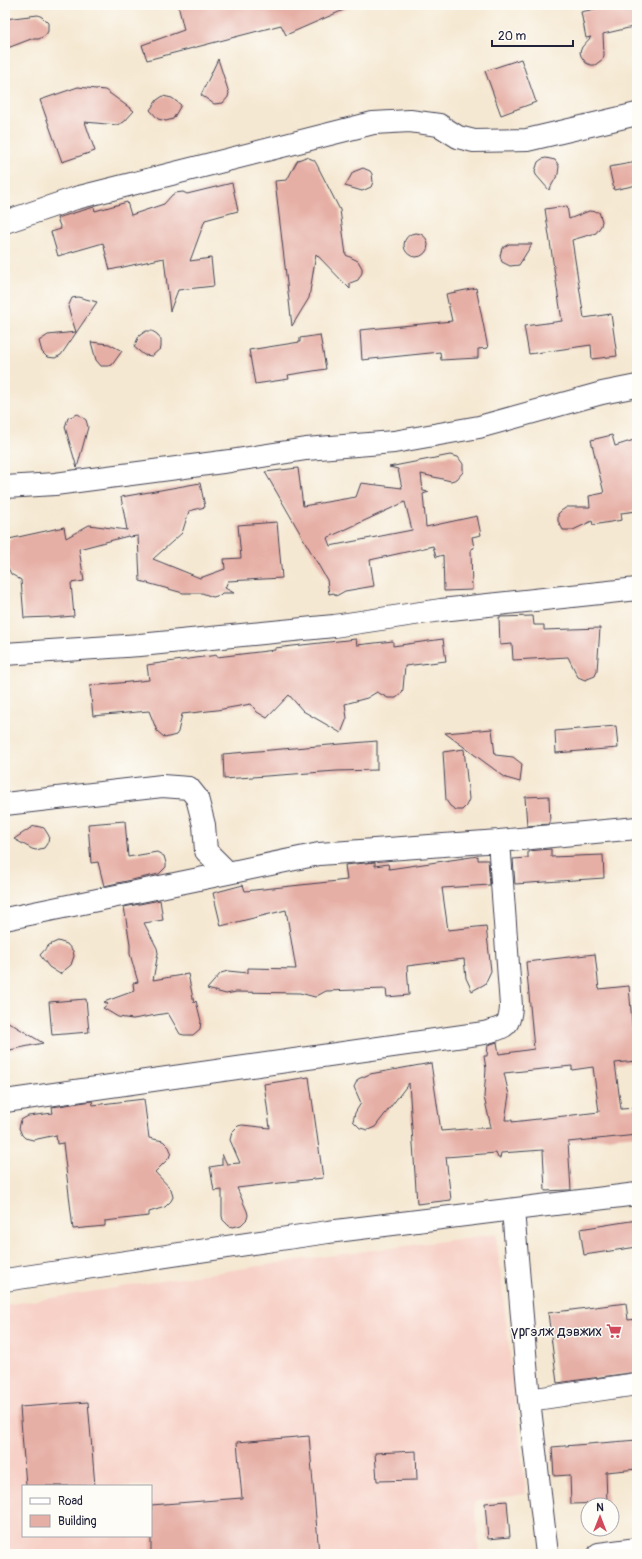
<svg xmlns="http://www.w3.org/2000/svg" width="642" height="1559" viewBox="0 0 642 1559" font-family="Pangolin,sans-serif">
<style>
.built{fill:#f7d1c7;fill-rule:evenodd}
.building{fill:#e6afa5;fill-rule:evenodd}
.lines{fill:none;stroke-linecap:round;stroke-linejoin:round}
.minor-casing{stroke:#424052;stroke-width:24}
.minor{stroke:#fff;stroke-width:22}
.labels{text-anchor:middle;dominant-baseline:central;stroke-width:3;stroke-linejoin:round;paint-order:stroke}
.poi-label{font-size:14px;fill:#22223b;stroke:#fdfcf7;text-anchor:end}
</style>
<rect width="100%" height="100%" fill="#fdfcf7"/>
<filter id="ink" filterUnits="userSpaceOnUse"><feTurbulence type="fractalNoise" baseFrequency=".025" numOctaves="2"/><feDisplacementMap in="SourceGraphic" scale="8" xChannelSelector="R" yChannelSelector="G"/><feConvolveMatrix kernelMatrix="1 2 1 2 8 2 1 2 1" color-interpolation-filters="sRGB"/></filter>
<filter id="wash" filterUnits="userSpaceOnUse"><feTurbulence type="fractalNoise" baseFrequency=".012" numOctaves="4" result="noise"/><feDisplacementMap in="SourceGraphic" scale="16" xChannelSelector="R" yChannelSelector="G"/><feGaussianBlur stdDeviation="0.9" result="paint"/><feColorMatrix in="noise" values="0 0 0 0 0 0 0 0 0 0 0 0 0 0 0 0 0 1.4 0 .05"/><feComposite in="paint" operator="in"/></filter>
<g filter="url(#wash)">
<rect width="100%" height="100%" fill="#f5e8d2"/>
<path class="built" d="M496,1234L526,1494L474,1502L480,1554H5V1305L305,1259ZM23,1486H151V1536H23Z"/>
<g id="blocks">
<path class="building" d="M178,5H355L286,35L281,25L147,60L142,45L184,30Z
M613,5H637V26L603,34L604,55L603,59L595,65H591L586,63L581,56L580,52L582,47L591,37L586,38L581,12Z
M38,15L42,17L48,23V31L46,35L39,39H31L5,49V19Z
M218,59L229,93L228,97L223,103L214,104L201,95Z
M521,59L536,102L501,115L485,71Z
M78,87L105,90L134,111L124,122L117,125L85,122L95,151L62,162L40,100Z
M163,96L172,98L181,105L173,119L166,121L158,119L150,110L157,100Z
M306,157L314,160L316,163L340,210L346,255L358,261L362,268V273L358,280L350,283V289L316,254L309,298L292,326L275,181L287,180L296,163L298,160Z
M546,158L555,160L559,166L558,174L549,190L536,175L535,171L538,162L542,159Z
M637,162V185L614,190L609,167Z
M363,168L370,171L372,174L373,182L371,187L362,191L345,186L353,172Z
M232,183L238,211L205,220L190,261L211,258L214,286L178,290L170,311L164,258L110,270L103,243L58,256L51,232L61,229L57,218L94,207L95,211L127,202L131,215L164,204L172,195L175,193L183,192L187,194Z
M567,206L569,219L589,211L599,212L602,221L601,226L596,233L572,240L584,318L611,314L617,356L592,359L591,345L529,354L524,326L562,321L545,209Z
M404 245a12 12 0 1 1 24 0a12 12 0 1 1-24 0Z
M509,244H532L519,265L510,266L502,262L500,256L502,248Z
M476,288L488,348L478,349V358L441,360L440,352L362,360L360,330L452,321L446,294Z
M78,297L97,302L61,355L55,358L47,357L42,352L39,341L48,335L76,332L68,307L72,298Z
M146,331H152L157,334L161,340V348L152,356L144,355L134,347L139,336Z
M320,335L326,369L288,375L289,379L255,384L249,350L300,342V338Z
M91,342L109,344L122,351L112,365L108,366H101L96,360Z
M78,414L86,420L88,427L77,468L65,427L68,418Z
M612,435L615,446L637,439V511L621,513L622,520L593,525L592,521L573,530H563L558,521V514L561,511L567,507H590L589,496L604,493L591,440Z
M450,455L458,457L463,464V472L457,479L451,481L421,474L423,491L429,492L423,494L426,527L477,516L481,535L472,537L474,548L471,549L472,590L444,591L443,555L436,557L433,546L370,560L374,586L345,591L336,596L334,593L329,594L327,580L265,472L298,468L303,506L356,497L361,483L402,488L398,469L389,467ZM405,502L412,530L330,546L327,538Z
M200,483L205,507L189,511L182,533L153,559L200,578L225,569L224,559L241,558L238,525L277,522L282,578L228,581L225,588L234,593H222L220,595L213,597L202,593H183L140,581L138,536L129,537L128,536L79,549L84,581L71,583L74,616L50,618V617L24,618L21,580L11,574L7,566L9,539L64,527L66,538L89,525L127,530L121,497Z
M533,616L534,625H544V630L600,628L597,671L595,676L585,680L578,677L568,657L513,660L512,644L500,645L499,617Z
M356,639L357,645L393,641V646L443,639L446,661L405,666L403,689L402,693L396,698H388L377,692L367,698L345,704L347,718L341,733L303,711L289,695L267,718L257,712L251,704L217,710L182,714L178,732L176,735L165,738L157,731L149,711L93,716L90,686L149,680L147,665L217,655V657L275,650V648Z
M616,726L618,748L556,753L555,731Z
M492,729L495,755L513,757L522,764L520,782L506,778L445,733Z
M377,741V770L337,771L224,779L223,754Z
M464,749L469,799L466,806L462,810H456L450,806L446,800L443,752Z
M549,796L550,824L527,826L525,797Z
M125,821L128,857L157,852L164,856L166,863V867L159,874L104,886L98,862L91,863L88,824Z
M36,826L44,828L49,836L48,842L44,848L36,850L32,849L14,839L32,827Z
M551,849V857L603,855L604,878L515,884L513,859L528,858V851Z
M478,856V860H488L490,885L442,888L448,930L486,926L491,971L485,984L472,991L466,978L464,959L407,966L409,995L387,997L386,989L326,991L315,997L300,993L236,992L226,994L207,989L221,973L228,971L248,973V968L296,969L286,910L221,926L213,893L243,885L245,891L347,880L345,865L375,862V866L388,864L389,869Z
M160,900L163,920L144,923L157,948L158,953L153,980L188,974L194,1003L196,1001L201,1021L200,1029L193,1035H184L180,1034L168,1013L133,1019L118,1017L103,1008L108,1004L104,1002L134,991L133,983L138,982L130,954V944L124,907Z
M58,941L67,944L73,951L74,956L71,965L60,974L49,967L40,955L49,945Z
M595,954L599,989L629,986L633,1034H637V1061L615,1063L621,1109L637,1108V1135L568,1142L571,1190H566L545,1191L543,1150L501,1153L500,1158H498L496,1153L446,1157L451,1200L417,1204L409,1083L375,1127L368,1130L360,1128L353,1121L355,1113L361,1103L354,1087L358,1079L370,1074L431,1063L441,1131L491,1127L484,1097L486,1069L484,1056H487L488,1045L497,1042L499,1054L534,1049L526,962ZM572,1066V1070L593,1067L599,1112L512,1122V1120H505L509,1095L504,1073Z
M86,999L89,1032L52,1035L49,1002Z
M5,1020L43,1043L5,1051Z
M309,1077L323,1178L237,1188L247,1211L248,1215L247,1219L241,1225L233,1227L229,1226L223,1220L222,1216V1190L214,1191L210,1167L222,1165V1154L227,1164L240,1163L230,1140L232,1132L238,1126L242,1125L270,1128L264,1084Z
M144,1099L149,1138L163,1141L169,1147L171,1152L169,1158L155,1172L171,1189L173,1197L171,1201L165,1207L149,1212V1216L105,1221V1226L73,1229L63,1143L57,1144L56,1135L33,1140L25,1138L22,1135L19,1128L21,1120L28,1116L53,1113L52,1107L92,1101L93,1105Z
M637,1220V1247L584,1255L580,1229Z
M626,1303L628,1320L637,1319V1372L557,1383L548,1313Z
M88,1402L95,1486H26L20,1407Z
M309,1436L319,1554H151V1505L242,1498L237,1442Z
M637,1440V1469L606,1472L607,1503L571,1504L570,1475L554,1476L552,1447Z
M416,1451L417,1480L377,1481L375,1453Z
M507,1501L510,1537L488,1539L485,1503Z"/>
</g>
</g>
<g filter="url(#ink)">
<use href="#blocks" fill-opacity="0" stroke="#424052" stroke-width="1"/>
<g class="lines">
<defs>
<path id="minor" d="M5,222L76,198L373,123L410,121L439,125L458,137L474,141L527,140L637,114
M5,487L55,484L230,461L306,449L394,442L479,427L602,393L637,386
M5,654L140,645L334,626L441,610L637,589
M5,804L162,786L189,788L197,798L204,825L206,851L228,873L319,854L499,841L637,828
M5,919L228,873
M5,1101L484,1033C504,1027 510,1028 511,1006L499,841
M513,1210L529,1400L547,1554
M5,1280L328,1232L637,1194
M529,1400L637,1384
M599,1554L637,1549"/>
</defs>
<use href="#minor" class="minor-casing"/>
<use href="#minor" class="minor"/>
</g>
</g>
<defs>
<symbol id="supermarket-bare" viewBox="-9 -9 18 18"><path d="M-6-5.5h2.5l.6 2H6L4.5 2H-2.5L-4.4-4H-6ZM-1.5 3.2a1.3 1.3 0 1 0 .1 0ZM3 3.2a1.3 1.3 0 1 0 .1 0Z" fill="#d1495b" stroke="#fdfcf7" stroke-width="2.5" paint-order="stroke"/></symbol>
</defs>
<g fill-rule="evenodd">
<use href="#supermarket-bare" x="603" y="1320" width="22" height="22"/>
</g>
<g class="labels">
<g class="poi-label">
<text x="602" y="1331">үргэлж дэвжих</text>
</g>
</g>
<rect width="642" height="1559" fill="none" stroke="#fdfcf7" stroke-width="20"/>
<rect x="22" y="1485" width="130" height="52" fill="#fdfcf7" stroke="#a5a5ac"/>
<rect x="30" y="1498" width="20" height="6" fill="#ffffff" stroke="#a5a5ac"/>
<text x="58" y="1505" font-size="12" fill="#22223b">Road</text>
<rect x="30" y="1515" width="20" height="12" fill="#e6afa5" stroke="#a5a5ac"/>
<text x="58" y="1525" font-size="12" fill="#22223b">Building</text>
<g transform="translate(600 1517)"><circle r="19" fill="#fdfcf7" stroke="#a5a5ac"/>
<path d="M0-3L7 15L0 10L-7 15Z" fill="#d1495b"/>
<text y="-6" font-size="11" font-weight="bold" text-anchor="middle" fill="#22223b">N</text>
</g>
<path d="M492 40v6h81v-6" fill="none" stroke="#22223b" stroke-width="2"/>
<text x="498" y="40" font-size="12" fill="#22223b" stroke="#fdfcf7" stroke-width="3" paint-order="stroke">20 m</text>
</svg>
